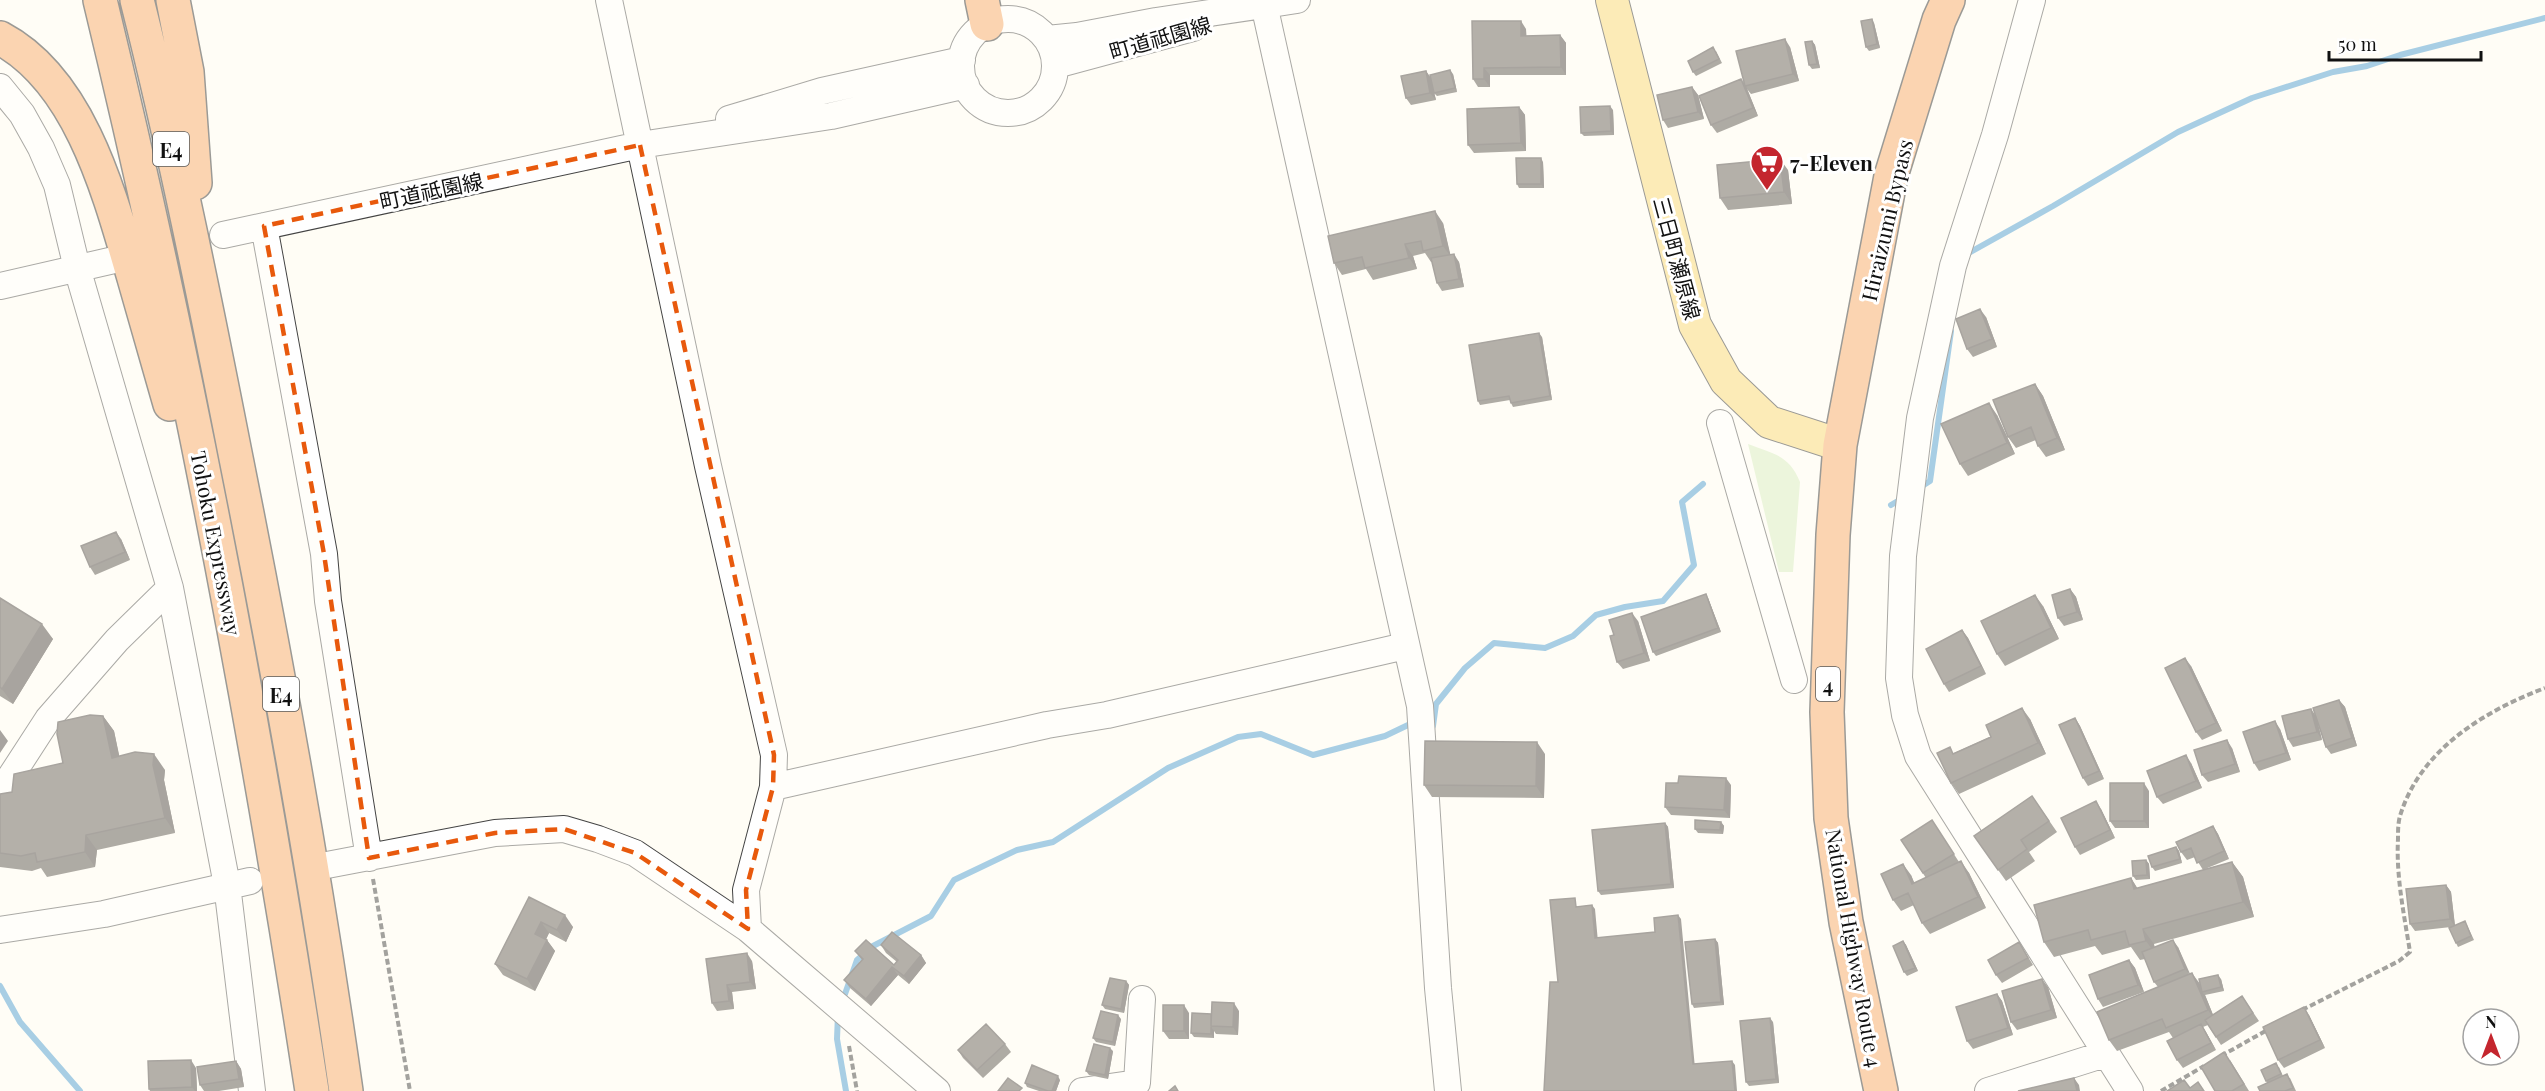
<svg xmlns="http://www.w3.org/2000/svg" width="2545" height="1091" viewBox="0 0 2545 1091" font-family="'Playfair Display','Noto Sans JP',serif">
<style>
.green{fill:#d5ebbd}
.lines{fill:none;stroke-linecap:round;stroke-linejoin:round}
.stream{stroke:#3f96cf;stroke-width:6}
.minor-casing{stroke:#444;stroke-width:28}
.major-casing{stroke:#222;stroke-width:34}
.highway-casing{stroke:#222;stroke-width:36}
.path{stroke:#333;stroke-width:4;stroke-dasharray:6 3;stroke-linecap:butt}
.minor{stroke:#fff;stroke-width:26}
.major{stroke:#f9d66b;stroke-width:32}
.highway{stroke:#f5a25d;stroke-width:33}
.wall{fill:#4d4742}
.shaded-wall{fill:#3f3936}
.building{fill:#5a524d;stroke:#3f3936;stroke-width:1.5}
.marked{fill:none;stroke:#e8590c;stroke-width:4.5;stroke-dasharray:12 8;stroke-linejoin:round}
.labels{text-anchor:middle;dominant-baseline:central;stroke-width:6;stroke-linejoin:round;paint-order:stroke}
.shield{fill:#fff;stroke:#585858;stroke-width:1.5}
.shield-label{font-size:20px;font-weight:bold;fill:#111}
.street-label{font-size:21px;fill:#111;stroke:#fff}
.poi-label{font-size:21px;font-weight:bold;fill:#111;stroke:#fff;text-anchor:start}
</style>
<rect width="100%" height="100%" fill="#fffdf5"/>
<path class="green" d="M1748,444C1774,454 1789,455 1800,482L1793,572H1779Z"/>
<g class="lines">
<path class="stream" d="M1965,255L2053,206L2178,132L2252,98L2333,72L2367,66L2400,55L2545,18
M1919,488L1930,481L1951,331
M1891,505L1903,498
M1433,726L1436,704L1465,668L1494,643L1545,648L1573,636L1596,615L1625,607L1663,601L1694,565L1682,502L1703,484
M0,986L20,1022L80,1091
M845,994L857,960L873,946L931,916L954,880L1017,850L1053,842L1168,768L1238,737L1261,734L1313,755L1385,736L1408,725L1414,726
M838,1014L837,1039L846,1091"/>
<defs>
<path id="minor" d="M609,0L708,466L774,755L773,787L746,890L748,929
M1263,0L1420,706L1438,988L1448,1091
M2032,0L1995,135L1953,266L1920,418L1903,556L1899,678L1905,715L1918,756L2130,1091
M961 66a47 47 0 1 1 94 0a47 47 0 1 1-94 0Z
M1047,39L1077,36L1156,21L1297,0
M1056,65L1193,28
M0,87L22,114L41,148L57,185L77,268L170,588L227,885L252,1091
M729,119L822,91L962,60
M264,226L324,554L328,601L369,858
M223,235L640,145L831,116L966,85
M0,286L114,260
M1720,423L1794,680
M773,787L1047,725L1107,715L1405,646
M0,793L48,719L117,640L170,588
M327,865L495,833L564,829L598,839L635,853L748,929L937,1091
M0,930L104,914L250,881
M1082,1091L1137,1083L1142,999
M1988,1091L2105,1054"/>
<path id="major" d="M1612,0L1695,325L1726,381L1769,422L1840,445"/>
<path id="highway" d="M100,0C187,360 256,725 312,1091
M137,0C175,151 206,305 236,458C278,668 316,879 346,1091
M173,0L187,72L195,183
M982,0L987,24
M0,38C81,81 110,196 134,278C146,320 158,362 170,404
M1881,1091L1846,922L1831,818L1827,712L1833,535L1840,445L1891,176L1939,20L1948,0"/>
</defs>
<use href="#minor" class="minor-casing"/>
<use href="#major" class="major-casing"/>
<use href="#highway" class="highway-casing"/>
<path class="path" d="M373,879L410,1091
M2302,1010L2399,961L2410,952C2404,914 2396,877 2398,839C2398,831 2398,823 2400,816C2420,750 2484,711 2545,688
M849,1046L857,1091
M2221,1056L2269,1029
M2161,1091L2204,1066"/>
<use href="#minor" class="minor"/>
<use href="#major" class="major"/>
<use href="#highway" class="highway"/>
</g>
<path class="wall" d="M1472,21L1526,29V36L1560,35L1566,43V75H1490V87H1478L1473,79Z
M1874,23L1880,48L1869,51L1866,47Z
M1812,41L1815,45L1820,68L1812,69L1809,65Z
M1790,47L1799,81L1751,94L1747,89L1758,116L1717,133L1711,125L1745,84Z
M1716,51L1722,63L1696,76L1693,72Z
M1426,71L1431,78L1453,74L1457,92L1437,96L1434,93L1436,100L1411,105L1406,98Z
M1692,87L1698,95L1704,119L1668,128L1663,120Z
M1519,107L1525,115L1526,151L1474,153L1468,145Z
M1613,110L1614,135L1584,136L1581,133Z
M1543,162L1544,188H1519L1517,184Z
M1788,170L1792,204L1728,210L1720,198Z
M1443,223L1450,255L1459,262L1464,287L1442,291L1437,283L1432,262H1431L1425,253L1413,256L1417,269L1373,280L1366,269L1342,275L1334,263Z
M1986,317L1997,347L1973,357L1967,349Z
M1542,337L1552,400L1513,407L1511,403L1510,400L1480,405L1478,401Z
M2035,384L2043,396L2065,450L2046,457L2038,446L2036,440L2016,448L2008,437Z
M1997,415L2015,454L1968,476L1960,464Z
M121,539L130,560L95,575L90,567Z
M2070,589L2076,597L2083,620L2064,626L2058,618Z
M0,598L53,639L13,704L0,696Z
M1708,598L1721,632L1656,656L1653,652Z
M2043,606L2059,639L2005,666L1997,654Z
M1638,621L1650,661L1623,669L1617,662L1614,635Z
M1962,630L1968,638L1986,674L1949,692L1944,684Z
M2191,666L2222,731L2202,740L2196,732Z
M2339,700L2345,707L2357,746L2331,754L2326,747L2317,720L2322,740L2293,747L2288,739L2316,716Z
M103,716L114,731L119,756L165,770L164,780L175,833L97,850L95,867L47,877L41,868L32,871L0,867V794L12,792L63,763Z
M2075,718L2080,726L2104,779L2088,786L2083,778Z
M2030,719L2046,754L1959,794L1951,783L1954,753Z
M2280,729L2291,760L2259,771L2254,763Z
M2232,748L2240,772L2208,782L2202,775Z
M1545,754L1544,798L1432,797L1424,785Z
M2191,763L2202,788L2163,804L2157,797Z
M1731,785L1730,818L1671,815L1665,807Z
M2149,791V828H2115L2110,821Z
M2032,796L2057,832L2029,852L2035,861L2006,881L1974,836Z
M2101,809L2115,838L2080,855L2075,847Z
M1721,822L1724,826L1723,834L1698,833L1695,829Z
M1665,823L1668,827L1674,888L1601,895L1598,891Z
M2213,826L2218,834L2229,859L2205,869L2232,862L2243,877L2254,917L2154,944V947H2178L2189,974L2200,984L2201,987L2221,979L2224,991L2205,995L2213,1015L2242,996L2259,1021L2221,1045L2208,1025L2203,1027L2216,1050L2183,1068L2177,1060L2173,1038L2169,1032L2117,1051L2109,1040L2158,987L2154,982L2145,959L2140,960L2131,947L2102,955L2095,946L2054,957L2044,942L2131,878L2137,888L2203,870L2195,857L2187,860L2181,852Z
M1937,828L1959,862L1969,873L1986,908L1930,934L1922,923L1914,905L1901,911L1893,900L1911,875L1914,883L1926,878L1901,840Z
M2176,847L2179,851L2182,863L2155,871L2152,867Z
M2146,860L2149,864L2150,879L2136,880L2133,876Z
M2446,885L2451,892L2455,925H2467L2474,940L2458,947L2456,943L2451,927L2415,931L2410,924Z
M529,897L573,927L566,942L549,933L546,939L555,951L535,991L503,975L495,964Z
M1715,939L1718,943L1724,1005L1694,1008L1692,1004Z
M1903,941L1906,945L1918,971L1907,976L1904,972Z
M2019,942L2033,965L2002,983L1996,975Z
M881,945L921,955L926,963L909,984L898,975L871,1006L850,988L844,980L862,960L855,951L894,965L897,962L886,953Z
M706,959L752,961L756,989L732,992L734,1009L717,1011L712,1003Z
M2129,960L2135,968L2144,992L2103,1007L2098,999Z
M1126,981L1129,985L1124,1013L1105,1009L1102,1005Z
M2048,987L2057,1018L2017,1030L2011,1022Z
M1997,994L2002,1001L2013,1035L1973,1049L1967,1041Z
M1239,1011L1238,1035L1216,1034L1214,1031V1038L1194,1037L1191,1033L1211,1014Z
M1189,1013V1039H1169L1163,1031Z
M2309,1015L2325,1048L2284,1068L2278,1060Z
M1121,1019L1115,1046L1096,1042L1093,1038Z
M1773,1022L1779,1083L1749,1086L1746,1082Z
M1005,1044L1011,1052L983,1078L963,1058L958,1050Z
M1113,1051L1108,1079L1089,1075L1086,1071Z
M2230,1060L2249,1091H2215Z
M236,1061L241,1069L244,1087L219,1091H204L200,1085Z
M2279,1067L2283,1076L2290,1078L2296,1091H2260L2267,1083L2261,1070Z
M196,1068L197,1091H150L149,1089Z
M1060,1080L1056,1091H1039L1027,1087L1025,1083Z"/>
<path class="shaded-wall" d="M1872,19L1874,23L1880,48L1877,44Z
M1521,21L1526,29L1527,43L1521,36Z
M1560,35L1566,43V75L1561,67Z
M1785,39L1790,47L1799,81L1793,74Z
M1812,41L1815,45L1820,68L1817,64Z
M1484,68L1490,75V87L1484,79Z
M1450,70L1453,74L1457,92L1455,88Z
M1426,71L1431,79L1436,100L1430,93Z
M1741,79L1746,86L1758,116L1753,108Z
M1692,87L1698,95L1704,119L1698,112Z
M1610,106L1613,110L1614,135L1611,131Z
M1519,107L1525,115L1526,151L1521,143Z
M1541,158L1543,162L1544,188L1541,184Z
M1780,159L1788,170L1792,204L1784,192Z
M1435,211L1443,223L1451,257L1443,246Z
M1405,244L1413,256L1417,269L1409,258Z
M1454,254L1459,262L1464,287L1459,279Z
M1980,309L1986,317L1997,347L1992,339Z
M1539,333L1542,337L1552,400L1550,396Z
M2035,384L2043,396L2065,450L2057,438Z
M1989,403L1997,415L2015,454L2007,443Z
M116,532L121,539L130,560L125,552Z
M2070,589L2076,597L2083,620L2077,612Z
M1706,594L1708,598L1721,632L1718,628Z
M2035,595L2043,606L2059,639L2051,628Z
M1632,613L1638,621L1650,661L1644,653Z
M42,624L53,639L13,704L2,689Z
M1962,630L1968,638L1986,674L1981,666Z
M2185,658L2191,666L2222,731L2216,723Z
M2339,700L2345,707L2357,746L2352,738Z
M2022,708L2030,719L2046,754L2038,743Z
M2311,709L2316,716L2322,740L2317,732Z
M103,716L114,731L123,773L112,758Z
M2075,718L2080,726L2104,779L2099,771Z
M2275,721L2280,729L2291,760L2286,753Z
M0,730L8,741L0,753Z
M2227,740L2232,748L2240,772L2235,764Z
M1537,742L1545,754L1544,798L1536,786Z
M154,754L165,770L164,780L175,833L165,818L153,765Z
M2186,755L2191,763L2202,788L2196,781Z
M1726,778L1731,785L1730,818L1724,810Z
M2144,783L2149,791V828L2144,821Z
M2096,801L2101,809L2115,838L2110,830Z
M1721,822L1724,826L1723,834L1720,830Z
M1665,823L1668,827L1674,888L1671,884Z
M2213,826L2218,834L2229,859L2224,851Z
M86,835L97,850L95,867L85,852Z
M2176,847L2179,851L2182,863L2180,859Z
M2146,860L2149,864L2150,879L2147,875Z
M1961,861L1969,873L1986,908L1978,897Z
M2232,862L2243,877L2254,917L2243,902Z
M1903,864L1911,875L1920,896L1912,884Z
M2131,878L2141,894L2134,889Z
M2446,885L2451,892L2455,927L2450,919Z
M1592,905L1595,909L1598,942L1595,938Z
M565,915L573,927L566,942L557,930Z
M1678,915L1681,919L1695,1068L1693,1064Z
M541,922L549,933L543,946L535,934Z
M2143,929L2154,944L2157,956L2146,941Z
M1715,939L1718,943L1724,1005L1721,1002Z
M547,940L555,951L535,991L527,979Z
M2173,940L2178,947L2191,976L2185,969Z
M1903,941L1906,945L1918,971L1915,968Z
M747,953L752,961L756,989L750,982Z
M921,955L926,963L909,984L904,976Z
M2129,960L2135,968L2144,992L2138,985Z
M892,967L898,975L871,1006L866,999Z
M2192,973L2200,984L2203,992H2202L2205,995L2216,1022L2208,1010Z
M2218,975L2221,979L2224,991L2221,987Z
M2042,979L2048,987L2057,1018L2051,1010Z
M1126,981L1129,985L1124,1013L1121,1009Z
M727,985L732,992L734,1009L729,1001Z
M1997,994L2002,1001L2013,1035L2008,1028Z
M1234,1003L1239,1011L1238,1035L1233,1027Z
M1184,1005L1189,1013V1039L1184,1031Z
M2304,1007L2309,1015L2325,1048L2320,1040Z
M1118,1015L1121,1019L1115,1046L1113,1042Z
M1770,1018L1773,1022L1779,1083L1776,1079Z
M2201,1024L2206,1032L2216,1050L2211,1043Z
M1211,1027L1214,1031V1038L1211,1034Z
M1110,1048L1113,1051L1108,1079L1105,1075Z
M191,1060L196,1068L197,1091H195L192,1087Z
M236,1061L241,1069L244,1087L239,1079Z
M1732,1061L1735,1065L1737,1091H1735Z
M1058,1076L1060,1080L1056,1091H1052Z
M2074,1078L2079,1085L2080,1091H2077Z"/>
<path class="building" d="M1872,19L1877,44L1866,47L1861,21Z
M1472,21H1521V36L1560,35L1561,67L1484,68V79H1473Z
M1785,39L1793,74L1745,86L1736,51Z
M1812,41L1817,64L1809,65L1805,42Z
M1713,47L1719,59L1693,72L1688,61Z
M1450,70L1455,88L1434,93L1430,75Z
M1426,71L1430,93L1406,98L1401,76Z
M1741,79L1753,108L1711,125L1699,96Z
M1692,87L1698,112L1663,120L1657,95Z
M1610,106L1611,131L1581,133L1580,107Z
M1519,107L1521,143L1468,145L1467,109Z
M1516,158H1541V184H1517Z
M1780,159L1784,192L1720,198L1717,165Z
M1435,211L1443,246L1423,251L1421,241L1405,244L1409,258L1365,268L1362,257L1334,263L1328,236Z
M1454,254L1459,279L1437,283L1431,258Z
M1980,309L1992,339L1967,349L1956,319Z
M1539,333L1550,396L1511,403L1509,396L1478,401L1469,345Z
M2035,384L2057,438L2038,446L2031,427L2008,437L1993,400Z
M1989,403L2007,443L1960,464L1941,424Z
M116,532L125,552L90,567L81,546Z
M2070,589L2077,612L2058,618L2052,595Z
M1706,594L1718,628L1653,652L1641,617Z
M2035,595L2051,628L1997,654L1981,621Z
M0,598L42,624L2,689L0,687Z
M1632,613L1644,653L1617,662L1610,636L1614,635L1609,620Z
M1962,630L1981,666L1944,684L1926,649Z
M2185,658L2216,723L2196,732L2165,668Z
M2339,700L2352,738L2326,747L2313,708Z
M2022,708L2038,743L1951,783L1937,753L1950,747L1953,754L1991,737L1986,725Z
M2311,709L2317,732L2288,739L2282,716Z
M90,715L103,716L112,758L135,752L154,754L153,765L165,818L86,835L85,852L37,862L35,853L21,856L0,853V794L12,792L14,774L63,763L57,734L58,722Z
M2075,718L2099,771L2083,778L2059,725Z
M2275,721L2286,753L2254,763L2243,732Z
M2227,740L2235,764L2202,775L2194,750Z
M1425,741L1537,742L1536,786L1424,785Z
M2186,755L2196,781L2157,797L2147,771Z
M1679,776L1726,778L1724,810L1665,807L1666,783H1678Z
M2110,783H2144V821H2110Z
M2032,796L2049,821L2021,840L2027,849L1998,870L1974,836Z
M2096,801L2110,830L2075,847L2061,818Z
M1695,820L1721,822L1720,830L1695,829Z
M1932,820L1954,854L1923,873L1901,840Z
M1665,823L1671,884L1598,891L1592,830Z
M2213,826L2224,851L2197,863L2191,848L2181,852L2176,842Z
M2176,847L2180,859L2152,867L2148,856Z
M2146,860L2147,875L2133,876L2132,861Z
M1961,861L1978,897L1922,923L1908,893L1893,900L1881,874L1903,864L1912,884Z
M2232,862L2243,902L2143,929L2146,941L2129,945L2125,931L2091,940L2088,930L2044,942L2034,905L2131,878L2134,889Z
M2446,885L2450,919L2410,924L2406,889Z
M529,897L565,915L557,930L541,922L535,934L547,940L527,979L495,964Z
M1575,898L1576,907L1592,905L1595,938L1655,932L1654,918L1678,915L1693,1064L1732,1061L1735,1091H1544L1550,982H1558L1550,900Z
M2465,921L2471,936L2456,943L2449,928Z
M892,932L921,955L904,976L892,967L866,999L844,980L863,959L855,951L866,940L894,965L898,960L881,945Z
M1715,939L1721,1002L1692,1004L1685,942Z
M2173,940L2185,969L2154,982L2142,952Z
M1903,941L1915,968L1904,972L1893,946Z
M2019,942L2028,958L1996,975L1988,960Z
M747,953L750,982L727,985L729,1001L712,1003L706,959Z
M2129,960L2138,985L2098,999L2089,975Z
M2192,973L2208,1010L2166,1028L2162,1019L2109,1040L2097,1012Z
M2218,975L2221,987L2202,992L2199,979Z
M1110,978L1126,981L1121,1009L1102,1005Z
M2042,979L2051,1010L2011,1022L2002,991Z
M1997,994L2008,1028L1967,1041L1956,1007Z
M2242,996L2253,1013L2216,1037L2205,1020Z
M1212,1002L1234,1003L1233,1027L1211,1026Z
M1163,1005H1184V1031H1163Z
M2304,1007L2320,1040L2278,1060L2263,1027Z
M1101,1011L1118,1015L1113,1042L1093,1038Z
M1192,1013L1211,1014V1034L1191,1033Z
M1770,1018L1776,1079L1746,1082L1740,1021Z
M986,1024L1005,1044L977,1070L958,1050Z
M2201,1024L2211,1043L2177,1060L2167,1041Z
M1094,1044L1110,1048L1105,1075L1086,1071Z
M2224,1052L2244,1084L2232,1091H2215L2201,1067Z
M191,1060L192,1087L149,1089L148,1061Z
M236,1061L239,1079L200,1085L197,1067Z
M2276,1063L2281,1074L2266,1081L2261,1070Z
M1032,1065L1058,1076L1052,1091H1048L1025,1083Z
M2287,1074L2293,1088L2285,1091H2260L2258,1087Z
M1008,1078L1022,1088L1019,1091H998Z
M2074,1078L2077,1091H2018Z
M2184,1080L2190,1088L2198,1082L2204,1091H2167Z
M1175,1086L1178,1091H1169Z"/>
<path d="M0 0H2545V1091H0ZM640,145L774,755L773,787L746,890L748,929L635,853L564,829L495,833L369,858L324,554L264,226Z" fill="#fffdf5" fill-opacity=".55" fill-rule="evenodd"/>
<path class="marked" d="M640,145L774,755L773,787L746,890L748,929L635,853L564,829L495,833L369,858L324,554L264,226Z"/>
<defs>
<symbol id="supermarket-pin" viewBox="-11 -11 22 30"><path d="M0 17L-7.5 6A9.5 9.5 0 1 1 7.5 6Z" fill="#c4262e" stroke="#fff"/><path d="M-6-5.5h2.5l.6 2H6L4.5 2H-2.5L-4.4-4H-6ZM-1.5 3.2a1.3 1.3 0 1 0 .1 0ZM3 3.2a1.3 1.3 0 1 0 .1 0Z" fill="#fff"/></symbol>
</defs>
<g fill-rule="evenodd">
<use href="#supermarket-pin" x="1748" y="143" width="38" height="52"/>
</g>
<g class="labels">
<g class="shield">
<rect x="153" y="132" width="36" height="34" rx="4.5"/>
<rect x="1816" y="667" width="24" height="34" rx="4.5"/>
<rect x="263" y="677" width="36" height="34" rx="4.5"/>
</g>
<g class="shield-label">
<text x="171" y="149">E4</text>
<text x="1828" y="684">4</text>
<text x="281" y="694">E4</text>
</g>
<g class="street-label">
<text transform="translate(1160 37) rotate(-16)">町道祗園線</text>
<text transform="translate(431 190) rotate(-12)">町道祗園線</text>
<text transform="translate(1886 220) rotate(-77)">Hiraizumi Bypass</text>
<text transform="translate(1678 258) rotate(75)">三日町瀬原線</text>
<text transform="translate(217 543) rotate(79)">Tohoku Expressway</text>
<text transform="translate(1855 948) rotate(80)">National Highway Route 4</text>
</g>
<g class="poi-label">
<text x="1790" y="162">7-Eleven</text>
</g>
</g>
<g transform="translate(2491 1037)"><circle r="28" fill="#ffffff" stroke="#a0a0a0" stroke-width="1.5"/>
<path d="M0-4.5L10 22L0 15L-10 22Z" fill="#c4262e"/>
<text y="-9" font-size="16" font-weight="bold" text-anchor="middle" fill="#111111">N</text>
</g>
<path d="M2329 51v9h152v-9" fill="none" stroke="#111111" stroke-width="3"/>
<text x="2338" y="51" font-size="18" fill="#111111" stroke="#ffffff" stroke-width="4.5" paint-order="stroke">50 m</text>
</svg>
